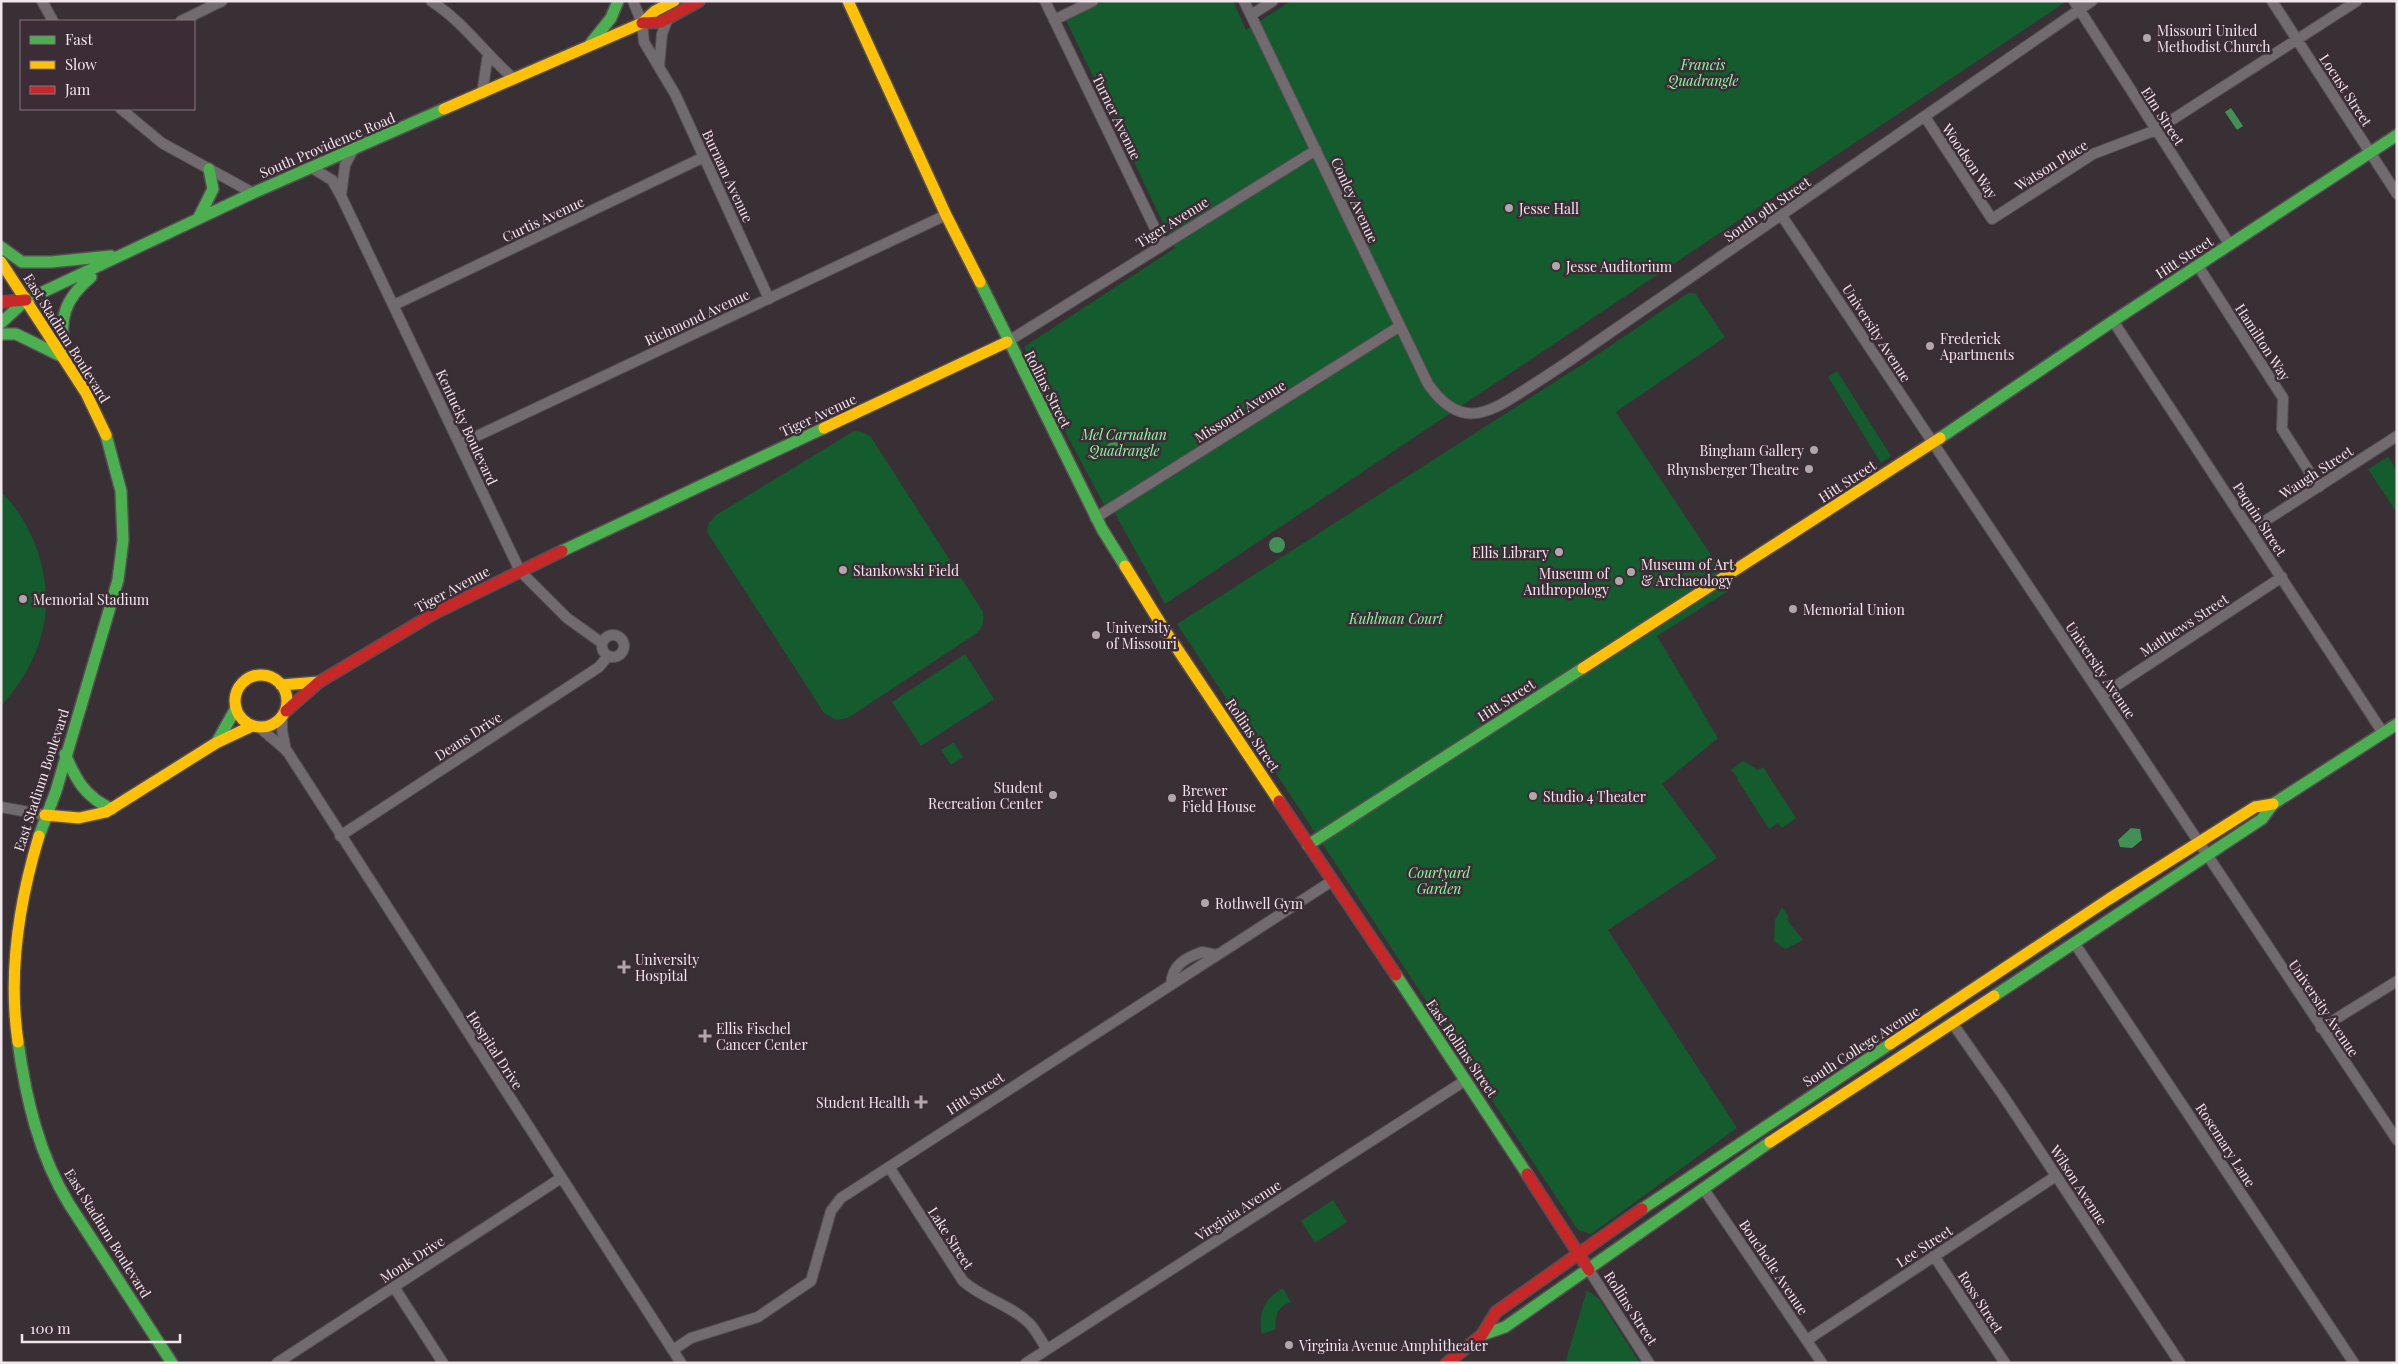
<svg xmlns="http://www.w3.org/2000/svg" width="2398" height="1364" viewBox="0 0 2398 1364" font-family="'Playfair Display',serif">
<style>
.green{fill:#145b2d}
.water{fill:#439057}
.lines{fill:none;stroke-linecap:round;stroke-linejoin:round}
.street-casing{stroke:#554e52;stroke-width:12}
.fast-casing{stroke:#554e52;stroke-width:14}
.slow-casing{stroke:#554e52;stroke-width:14}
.jam-casing{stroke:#554e52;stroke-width:14}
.street{stroke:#716a6e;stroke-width:10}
.fast{stroke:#4caf50;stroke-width:11}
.slow{stroke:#ffc107;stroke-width:11}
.jam{stroke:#c62828;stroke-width:11}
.poi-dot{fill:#b0a6ac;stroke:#3c2c36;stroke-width:2}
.labels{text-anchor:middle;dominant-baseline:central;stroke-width:5;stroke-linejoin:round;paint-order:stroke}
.poi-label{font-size:14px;fill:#f0e6ec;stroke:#3c2c36;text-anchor:start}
.park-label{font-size:14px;font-style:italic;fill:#8bf9a3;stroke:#3c2c36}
.street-label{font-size:14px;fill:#f0e6ec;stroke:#3c2c36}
</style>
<rect width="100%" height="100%" fill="#383035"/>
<path class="green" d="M1104,1H1233L1246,30L1291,1H2063L2064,3L1165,604L1112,508L1107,510L1102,501L1062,426L1065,423L1024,347L1175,248L1066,20Z
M1688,293H1695L1725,337L1616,412L1733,588L1657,636L1718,738L1662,784L1717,858L1608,930L1737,1128L1591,1234L1578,1230L1177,624L1597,355Z
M1837,371L1891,456L1881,463L1828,377Z
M854,431L862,432L871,437L983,612C984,621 983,627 977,633L848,718L836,720L824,713L707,532L709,523L716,515Z
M2388,457L2397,470V513L2368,469Z
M1,492C36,525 55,586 42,633C35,661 20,685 1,706Z
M965,654L994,699L921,746L892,702Z
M954,742L963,757L951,765L941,750Z
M1743,761L1758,770L1763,767L1796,818L1782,828L1778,823L1769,829L1737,779L1738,778L1731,770Z
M1782,907L1788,916V921L1803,940L1785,949L1774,941L1775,920Z
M1333,1200L1347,1222L1315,1243L1301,1221Z
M1283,1288L1291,1302C1278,1306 1274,1316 1276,1329L1262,1334C1257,1315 1265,1297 1283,1288Z
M1587,1290L1599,1299L1640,1363H1565Z"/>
<path class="water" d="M2231,108L2243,126L2237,130L2225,112Z
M1116,439L1119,445L1104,454H1101V449Z
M1269 545a8 8 0 1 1 16 0a8 8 0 1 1-16 0Z
M2131,828L2140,829L2142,840L2132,848L2120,847L2118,840Z"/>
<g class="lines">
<defs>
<path id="street" d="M42,1L53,21
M431,1C464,22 485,54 514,79
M633,1L642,23L644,42L675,94L769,299
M1045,1L1163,245
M1244,1L1428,384C1459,428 1485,416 1523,391C1539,381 1554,371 1569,361L2092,1
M2074,1L2230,245
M2272,1L2397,194
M1251,15L1273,1
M1054,20L1093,1
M181,21L222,1
M659,67L662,34L668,18
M482,94L488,54
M121,109L162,143L253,193
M1925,117L1992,219L2093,154L2156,130L2357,1
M312,168L332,180L341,196L520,571L567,618L602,643
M341,195L345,165L353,150
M1782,216L2397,1140
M2198,266L2283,398L2282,429L2319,487
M394,305L704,157
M2113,321L2383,733
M1007,342L1316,150
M460,444L946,215
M1095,518L1400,326
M2251,530L2397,436
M602 646a11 11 0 1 1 22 0a11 11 0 1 1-22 0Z
M2102,695L2282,577
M282,718V730L286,751
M260,728L287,751L681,1363
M1,807L45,815
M340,836L599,667L608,656
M2075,944L2354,1363
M1171,985C1172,965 1185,958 1202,952L1217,955
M1953,1024L2004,1097L2180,1363
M2321,1028L2397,981
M889,1167L963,1281C983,1299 1011,1305 1029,1323C1036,1330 1041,1341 1047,1349
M1703,1188L1822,1363
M1934,1256L2005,1363
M1589,1270L1649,1363
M394,1287L443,1363
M1807,1340L2056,1176
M673,1350L691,1338L758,1317L811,1281L831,1211L841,1198L1332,881
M277,1363L561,1178
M1026,1363L1466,1080"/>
<path id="fast" d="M591,43L611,18L618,1
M198,219L213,189L209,169
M1,247L22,262H51L111,256
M980,282L1102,529L1125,566
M1,323L26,300L253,193L444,109
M1,334H16L63,357C62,319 60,303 91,277
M1940,438L2113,321L2397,135
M562,551L824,428
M217,742L236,708
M65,754C76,780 85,797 112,809
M39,836L56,791L118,580L123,540L121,491L106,435
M1308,845L1583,668
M1396,975L1527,1174
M1994,996L2262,819L2273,804L2397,724
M18,1042C26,1099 39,1155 69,1204L172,1363
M1642,1209L1890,1044
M1482,1335L1505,1327L1770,1142"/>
<path id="slow" d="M848,1L946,215L980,282
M444,109L642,23L655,11L674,1
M1,262L86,393L106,435
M824,428L1007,342
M1125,566L1164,629L1279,801
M1583,668L1940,438
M235 701a26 26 0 1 1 52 0a26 26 0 1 1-52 0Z
M281,685L319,682
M45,815L79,818L106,812L216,743L252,726
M18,1042C8,974 19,902 39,836
M1890,1044L2109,899L2255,807L2273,804
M1770,1142L1994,996"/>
<path id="jam" d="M642,23L661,22L699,1
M1,302L26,300
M286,711L319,682L435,613L562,551
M1279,801L1396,975
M1527,1174L1589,1270
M1447,1363L1482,1335L1496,1312L1642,1209"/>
</defs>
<use href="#street" class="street-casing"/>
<use href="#fast" class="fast-casing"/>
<use href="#slow" class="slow-casing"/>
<use href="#jam" class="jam-casing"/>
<use href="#street" class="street"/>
<use href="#fast" class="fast"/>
<use href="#slow" class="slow"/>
<use href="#jam" class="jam"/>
</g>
<g class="poi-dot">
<circle cx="2147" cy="38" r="5"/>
<circle cx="1509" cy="208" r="5"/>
<circle cx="1556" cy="266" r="5"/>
<circle cx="1930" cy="346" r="5"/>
<circle cx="1814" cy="450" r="5"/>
<circle cx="1809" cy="469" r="5"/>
<circle cx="1559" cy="552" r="5"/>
<circle cx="843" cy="570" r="5"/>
<circle cx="1631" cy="572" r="5"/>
<circle cx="1619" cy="581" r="5"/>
<circle cx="23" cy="599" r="5"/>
<circle cx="1793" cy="609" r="5"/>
<circle cx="1096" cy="635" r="5"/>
<circle cx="1053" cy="795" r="5"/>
<circle cx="1533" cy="796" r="5"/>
<circle cx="1172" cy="798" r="5"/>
<circle cx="1205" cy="903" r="5"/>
<path d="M621.5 959.5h5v5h5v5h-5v5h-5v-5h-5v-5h5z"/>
<path d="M702.5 1028.5h5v5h5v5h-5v5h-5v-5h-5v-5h5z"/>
<path d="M918.5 1094.5h5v5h5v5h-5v5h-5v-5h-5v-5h5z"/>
<circle cx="1289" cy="1345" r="5"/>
</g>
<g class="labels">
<g class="poi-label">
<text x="2157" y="30">Missouri United<tspan x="2157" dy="16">Methodist Church</tspan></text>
<text x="1519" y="208">Jesse Hall</text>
<text x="1566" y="266">Jesse Auditorium</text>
<text x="1940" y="338">Frederick<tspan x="1940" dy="16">Apartments</tspan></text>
<text x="1804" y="450" text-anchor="end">Bingham Gallery</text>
<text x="1799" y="469" text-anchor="end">Rhynsberger Theatre</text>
<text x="1549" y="552" text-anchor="end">Ellis Library</text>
<text x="1641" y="564">Museum of Art<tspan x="1641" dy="16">&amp; Archaeology</tspan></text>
<text x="853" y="570">Stankowski Field</text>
<text x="1609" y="573" text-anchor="end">Museum of<tspan x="1609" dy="16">Anthropology</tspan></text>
<text x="33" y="599">Memorial Stadium</text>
<text x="1803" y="609">Memorial Union</text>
<text x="1106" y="627">University<tspan x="1106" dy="16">of Missouri</tspan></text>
<text x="1043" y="787" text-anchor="end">Student<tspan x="1043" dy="16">Recreation Center</tspan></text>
<text x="1182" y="790">Brewer<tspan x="1182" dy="16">Field House</tspan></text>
<text x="1543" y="796">Studio 4 Theater</text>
<text x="1215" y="903">Rothwell Gym</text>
<text x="635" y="959">University<tspan x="635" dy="16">Hospital</tspan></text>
<text x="716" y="1028">Ellis Fischel<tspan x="716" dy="16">Cancer Center</tspan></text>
<text x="910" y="1102" text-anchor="end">Student Health</text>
<text x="1299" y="1345">Virginia Avenue Amphitheater</text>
</g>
<g class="park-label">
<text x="1703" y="64">Francis<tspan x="1703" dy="16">Quadrangle</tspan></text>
<text x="1124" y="434">Mel Carnahan<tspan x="1124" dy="16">Quadrangle</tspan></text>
<text x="1396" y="618">Kuhlman Court</text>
<text x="1439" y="872">Courtyard<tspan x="1439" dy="16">Garden</tspan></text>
</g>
<g class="street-label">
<text transform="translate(2346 90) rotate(57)">Locust Street</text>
<text transform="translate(2163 116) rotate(57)">Elm Street</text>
<text transform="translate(1117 117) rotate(64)">Turner Avenue</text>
<text transform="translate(327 145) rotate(-23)">South Providence Road</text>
<text transform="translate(1970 161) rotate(56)">Woodson Way</text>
<text transform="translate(2051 165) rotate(-32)">Watson Place</text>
<text transform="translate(728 176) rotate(65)">Burnam Avenue</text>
<text transform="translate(1355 200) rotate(65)">Conley Avenue</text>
<text transform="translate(1767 209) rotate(-35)">South 9th Street</text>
<text transform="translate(543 219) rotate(-25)">Curtis Avenue</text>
<text transform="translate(1172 222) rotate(-32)">Tiger Avenue</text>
<text transform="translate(2184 257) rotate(-33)">Hitt Street</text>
<text transform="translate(697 317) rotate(-25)">Richmond Avenue</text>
<text transform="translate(1877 333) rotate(57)">University Avenue</text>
<text transform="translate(67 338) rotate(58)">East Stadium Boulevard</text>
<text transform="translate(2263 342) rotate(57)">Hamilton Way</text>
<text transform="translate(1048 389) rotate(63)">Rollins Street</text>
<text transform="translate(1240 411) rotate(-32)">Missouri Avenue</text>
<text transform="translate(818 415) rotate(-25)">Tiger Avenue</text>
<text transform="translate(467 427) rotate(65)">Kentucky Boulevard</text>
<text transform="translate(2316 472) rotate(-33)">Waugh Street</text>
<text transform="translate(1847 481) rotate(-33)">Hitt Street</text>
<text transform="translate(2260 519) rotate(57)">Paquin Street</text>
<text transform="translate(452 589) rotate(-28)">Tiger Avenue</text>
<text transform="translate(2184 625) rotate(-33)">Matthews Street</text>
<text transform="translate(2101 670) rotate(56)">University Avenue</text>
<text transform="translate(1506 700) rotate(-33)">Hitt Street</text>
<text transform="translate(1253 735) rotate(56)">Rollins Street</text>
<text transform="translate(468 736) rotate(-33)">Deans Drive</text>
<text transform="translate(41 780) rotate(-72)">East Stadium Boulevard</text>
<text transform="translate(2324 1008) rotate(56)">University Avenue</text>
<text transform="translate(1861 1046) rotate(-33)">South College Avenue</text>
<text transform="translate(1462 1048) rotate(56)">East Rollins Street</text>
<text transform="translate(495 1050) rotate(57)">Hospital Drive</text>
<text transform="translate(975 1093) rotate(-33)">Hitt Street</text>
<text transform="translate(2226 1145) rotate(57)">Rosemary Lane</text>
<text transform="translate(2079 1185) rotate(57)">Wilson Avenue</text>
<text transform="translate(1238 1210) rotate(-33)">Virginia Avenue</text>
<text transform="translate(108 1233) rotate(58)">East Stadium Boulevard</text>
<text transform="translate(951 1238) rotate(57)">Lake Street</text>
<text transform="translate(1924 1246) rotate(-33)">Lee Street</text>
<text transform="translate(412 1259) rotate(-33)">Monk Drive</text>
<text transform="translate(1774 1267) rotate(56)">Bouchelle Avenue</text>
<text transform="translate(1981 1302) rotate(57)">Ross Street</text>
<text transform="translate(1631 1308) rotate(57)">Rollins Street</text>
</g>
</g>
<rect width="2398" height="1364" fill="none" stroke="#f0e6ec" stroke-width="5"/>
<rect x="20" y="20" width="175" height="90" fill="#3c2c36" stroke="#84767f"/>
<rect x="30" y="36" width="25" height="8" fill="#4caf50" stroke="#84767f"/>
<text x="65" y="45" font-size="15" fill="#f0e6ec">Fast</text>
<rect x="30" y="61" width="25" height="8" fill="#ffc107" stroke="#84767f"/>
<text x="65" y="70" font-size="15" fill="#f0e6ec">Slow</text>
<rect x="30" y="86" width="25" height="8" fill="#c62828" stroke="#84767f"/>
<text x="65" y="95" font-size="15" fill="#f0e6ec">Jam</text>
<path d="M22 1334v8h158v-8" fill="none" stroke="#f0e6ec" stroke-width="2.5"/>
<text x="30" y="1334" font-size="15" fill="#f0e6ec" stroke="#3c2c36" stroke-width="4" paint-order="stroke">100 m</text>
</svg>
